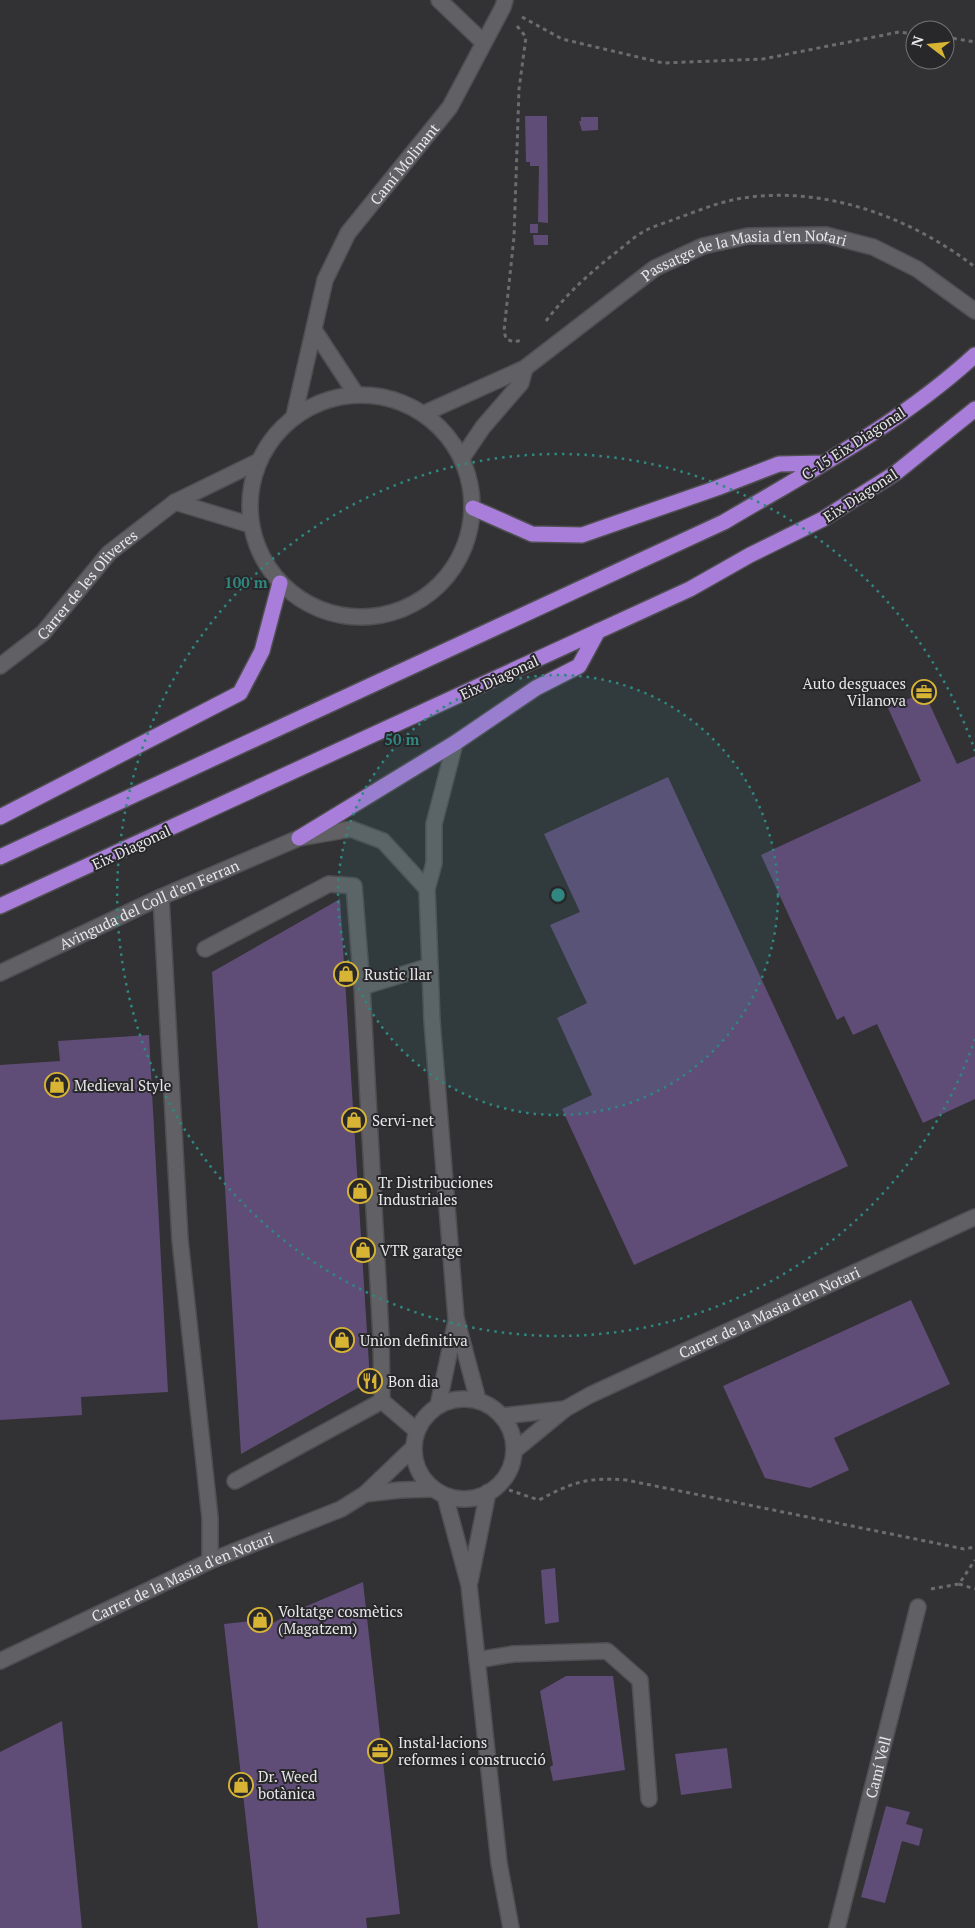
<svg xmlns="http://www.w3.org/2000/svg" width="975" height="1928" viewBox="0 0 975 1928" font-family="'PT Serif',serif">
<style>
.building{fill:#5f4d77}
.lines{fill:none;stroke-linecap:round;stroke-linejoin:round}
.service-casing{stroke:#4f4e51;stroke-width:18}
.minor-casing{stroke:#4f4e51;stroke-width:18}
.tertiary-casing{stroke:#4f4e51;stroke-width:18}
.trunk-casing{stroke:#4f4e51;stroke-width:18}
.path{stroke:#6c6b6d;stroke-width:3;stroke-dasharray:4 4;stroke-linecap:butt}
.service{stroke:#616064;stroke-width:15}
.minor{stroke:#616064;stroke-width:15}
.tertiary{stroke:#616064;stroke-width:15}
.trunk{stroke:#a87eda;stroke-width:15}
.ring{fill:none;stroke:#2f8780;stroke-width:2.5;stroke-dasharray:2.5 5}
.labels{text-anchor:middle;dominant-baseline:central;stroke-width:4;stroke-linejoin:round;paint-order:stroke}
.street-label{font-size:15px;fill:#e7e6e8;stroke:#28272a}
.poi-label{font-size:15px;fill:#e7e6e8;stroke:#28272a;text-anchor:start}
.centre{fill:#2f8780;stroke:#28272a;stroke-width:2.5}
.ring-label{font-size:15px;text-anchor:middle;font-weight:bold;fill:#2f8780;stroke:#28272a;stroke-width:4;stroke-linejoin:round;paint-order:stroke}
</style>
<rect width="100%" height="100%" fill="#323134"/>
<path class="building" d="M525,116H547L548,223L538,222L539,166H530V162H526Z
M581,117H598V130L582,131L579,121H581Z
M530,224H538V233H530Z
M533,235H548V245H534Z
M924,692L957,764L975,756V1099L923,1123L877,1024L853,1035L844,1016L837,1020L761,855L921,781L888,708Z
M668,777L848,1166L634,1265L562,1109L592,1095L557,1018L587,1003L550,925L580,912L544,834Z
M340,899L370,1381L241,1454L212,972Z
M149,1035L168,1392L81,1397L82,1415L0,1420V1065L60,1061L58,1041Z
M911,1300L950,1384L834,1438L849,1470L810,1488L765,1478L723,1386Z
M555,1568L559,1622L545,1624L541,1570Z
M363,1582L400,1914L366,1918L367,1928H258L224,1624L260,1620L271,1624L295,1611Z
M566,1676H613L625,1770L553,1781L550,1767L553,1765L540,1691Z
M62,1721L82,1928H0V1752Z
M727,1748L732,1788L681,1795L675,1754Z
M886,1806L910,1812L906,1824L923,1829L919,1846L902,1841L885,1903L861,1897Z"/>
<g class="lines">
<defs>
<g id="service">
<path d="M439,0L483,42"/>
<path d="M161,897L180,1240L210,1518V1561"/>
<path d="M205,949L329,884L354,886L362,987"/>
<path d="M417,1431L382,1401L381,1337L362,987L430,966"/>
<path d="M235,1481L382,1401"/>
<path d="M477,1660L513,1654L607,1651L640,1680L649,1799"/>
<path id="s1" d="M837,1928L918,1607"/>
</g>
<g id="minor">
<path d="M314,330L356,394"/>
<path id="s2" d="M294,416L325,280L348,233L450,107L503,7L505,0"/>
<path d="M175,502L259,461"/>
<path d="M175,502L251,525"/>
<path d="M455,743L434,824V863L427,889L430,966L432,1021L456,1318L478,1400"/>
<path id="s3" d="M0,973L161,897L299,838L351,829L383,841L427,889"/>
<path d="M438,1406L456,1321"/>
<path d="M365,1494L400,1490L432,1489"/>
<path d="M445,1496L469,1585L499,1863L511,1928"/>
<path d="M470,1581L488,1492"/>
<path id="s4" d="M0,1661L210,1561L341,1509L365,1494L413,1448"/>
</g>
<g id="tertiary">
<circle cx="361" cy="506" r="111"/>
<path id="s5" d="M425,413L525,368L655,268L703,246L748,236L826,235L873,247L917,269L975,311"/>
<path d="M462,458L483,427L521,383L525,368"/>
<path id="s6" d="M0,666L43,633L109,553L175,502"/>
<circle cx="464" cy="1449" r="50"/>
<path d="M502,1416L565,1409"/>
<path id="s7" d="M514,1451L565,1409L590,1395L975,1217"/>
</g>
<path id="trunk" d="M473,508L532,534L582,535L717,488L779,464L824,463
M0,817L240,693L262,651L280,583
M299,838L455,743L536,688L579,666L598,631
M0,857L724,522C810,471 901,423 975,355
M0,906L690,589L750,555L823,519L897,472L975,409"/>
</defs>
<use href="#service" class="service-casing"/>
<use href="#minor" class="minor-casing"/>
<use href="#tertiary" class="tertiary-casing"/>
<use href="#trunk" class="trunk-casing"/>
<path class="path" d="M522,17L562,39L663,63L763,59L899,32L915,34
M517,26L526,37L519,89L514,237L504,331L506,339L514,342L522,340
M945,37L975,42
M546,321C567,293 592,271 619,250C627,244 635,236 643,232C653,226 665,223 675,219C695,212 716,203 737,199C821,184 909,216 975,267
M509,1490L539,1500C573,1482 587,1477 626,1480L945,1545L964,1549L975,1547
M959,1584L975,1589
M931,1589L959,1584L975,1560"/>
<use href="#service" class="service"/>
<use href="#minor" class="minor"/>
<use href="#tertiary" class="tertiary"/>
<use href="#trunk" class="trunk"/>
</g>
<circle cx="558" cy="895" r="220" fill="#2f8780" fill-opacity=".12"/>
<g class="ring">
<circle cx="558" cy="895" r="220"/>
<path d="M975 1039A441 441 0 1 1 975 751"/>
</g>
<defs>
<symbol id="office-ring" viewBox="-11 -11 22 22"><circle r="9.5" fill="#28272a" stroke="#d7b434" stroke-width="1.5"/><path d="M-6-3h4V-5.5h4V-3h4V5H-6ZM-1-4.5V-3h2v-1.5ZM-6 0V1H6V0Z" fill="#d7b434"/></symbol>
<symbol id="shop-ring" viewBox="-11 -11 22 22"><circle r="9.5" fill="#28272a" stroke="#d7b434" stroke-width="1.5"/><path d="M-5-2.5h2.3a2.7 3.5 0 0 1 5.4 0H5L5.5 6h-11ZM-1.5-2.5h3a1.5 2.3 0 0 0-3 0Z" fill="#d7b434"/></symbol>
<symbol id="restaurant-ring" viewBox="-11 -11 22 22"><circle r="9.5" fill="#28272a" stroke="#d7b434" stroke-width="1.5"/><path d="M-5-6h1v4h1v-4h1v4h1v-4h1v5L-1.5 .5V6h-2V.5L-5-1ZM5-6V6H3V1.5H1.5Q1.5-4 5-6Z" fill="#d7b434"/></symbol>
</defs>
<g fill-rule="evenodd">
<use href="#office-ring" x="910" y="678" width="28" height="28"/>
<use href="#shop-ring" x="332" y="960" width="28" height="28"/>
<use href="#shop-ring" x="43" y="1071" width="28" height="28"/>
<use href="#shop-ring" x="340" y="1106" width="28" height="28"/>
<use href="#shop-ring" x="346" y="1177" width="28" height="28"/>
<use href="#shop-ring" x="349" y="1236" width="28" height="28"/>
<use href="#shop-ring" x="328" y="1326" width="28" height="28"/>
<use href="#restaurant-ring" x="356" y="1367" width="28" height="28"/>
<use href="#shop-ring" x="246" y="1606" width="28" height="28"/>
<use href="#office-ring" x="366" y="1737" width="28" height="28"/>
<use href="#shop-ring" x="227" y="1771" width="28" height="28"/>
</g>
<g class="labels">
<g class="street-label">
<text stroke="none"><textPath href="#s2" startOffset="281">Camí Molinant</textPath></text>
<text stroke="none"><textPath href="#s5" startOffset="365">Passatge de la Masia d'en Notari</textPath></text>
<text transform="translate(853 443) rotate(-33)">C-15 Eix Diagonal</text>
<text transform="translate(860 495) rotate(-33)">Eix Diagonal</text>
<text stroke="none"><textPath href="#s6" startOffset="120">Carrer de les Oliveres</textPath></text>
<text transform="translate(499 677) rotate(-25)">Eix Diagonal</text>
<text transform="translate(131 847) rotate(-25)">Eix Diagonal</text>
<text stroke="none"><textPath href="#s3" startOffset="164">Avinguda del Coll d'en Ferran</textPath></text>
<text stroke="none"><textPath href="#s7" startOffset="292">Carrer de la Masia d'en Notari</textPath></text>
<text stroke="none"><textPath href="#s4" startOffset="201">Carrer de la Masia d'en Notari</textPath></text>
<text stroke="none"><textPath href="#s1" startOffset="166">Camí Vell</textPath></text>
</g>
<g class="poi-label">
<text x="906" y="683" text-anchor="end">Auto desguaces<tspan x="906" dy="17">Vilanova</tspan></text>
<text x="364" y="974">Rustic llar</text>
<text x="74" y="1085">Medieval Style</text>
<text x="372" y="1120">Servi-net</text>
<text x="378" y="1182">Tr Distribuciones<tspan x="378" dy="17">Industriales</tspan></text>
<text x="380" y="1250">VTR garatge</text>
<text x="360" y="1340">Union definitiva</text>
<text x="388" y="1381">Bon dia</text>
<text x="278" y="1611">Voltatge cosmètics<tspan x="278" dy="17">(Magatzem)</tspan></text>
<text x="398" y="1742">Instal·lacions<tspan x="398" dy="17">reformes i construcció</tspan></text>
<text x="258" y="1776">Dr. Weed<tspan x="258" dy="17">botànica</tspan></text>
</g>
</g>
<circle cx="558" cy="895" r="8" class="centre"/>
<g class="ring-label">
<text x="246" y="588">100 m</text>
<text x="402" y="745">50 m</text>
</g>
<g transform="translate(930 45) rotate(286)"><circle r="24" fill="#28272a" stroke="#747376"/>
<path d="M0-4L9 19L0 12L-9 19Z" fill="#d7b434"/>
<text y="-8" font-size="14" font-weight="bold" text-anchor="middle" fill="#e7e6e8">N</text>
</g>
</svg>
